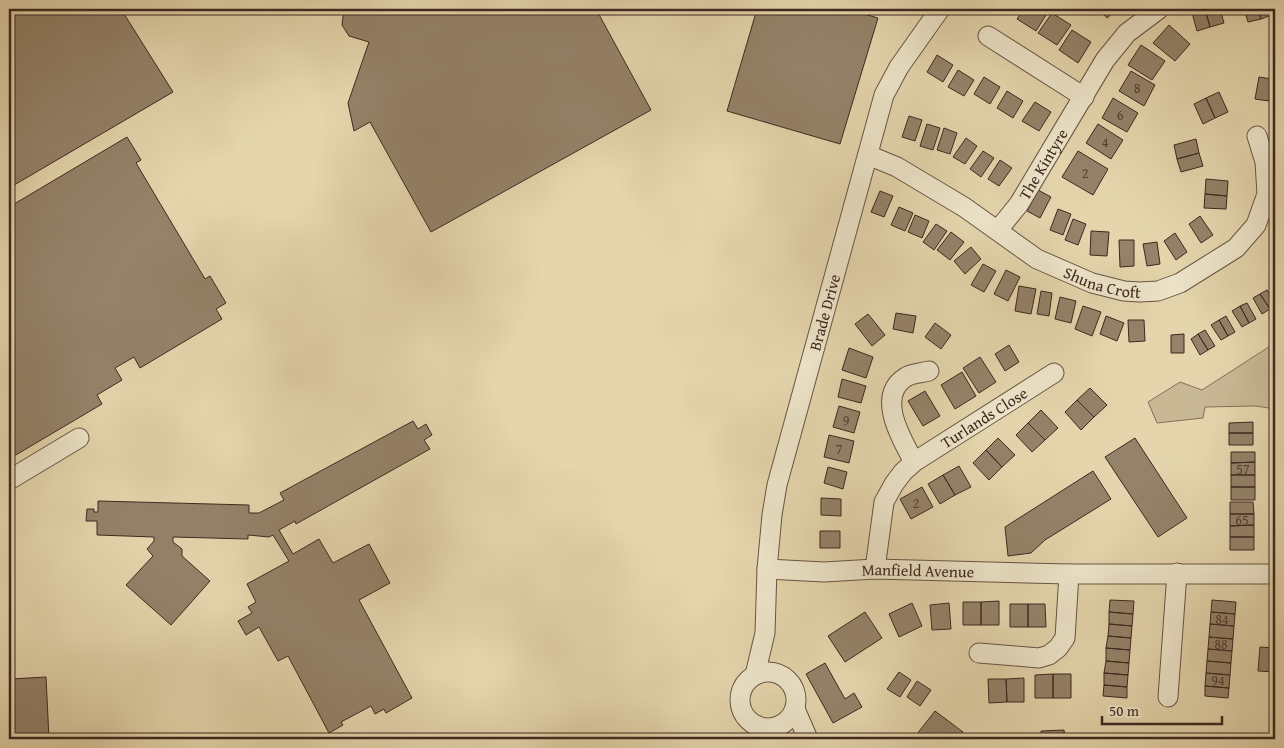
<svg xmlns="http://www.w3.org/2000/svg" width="1284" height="748" viewBox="0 0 1284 748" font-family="'Gentium Book Plus',serif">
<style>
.green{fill:#c8b894;stroke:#83705a}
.building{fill:#948269;stroke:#3e2920}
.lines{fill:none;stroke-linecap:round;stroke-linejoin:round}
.street-casing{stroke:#685443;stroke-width:21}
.street{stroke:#ede4c9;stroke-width:19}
.labels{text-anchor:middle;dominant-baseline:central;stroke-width:4;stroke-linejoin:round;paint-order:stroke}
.number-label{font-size:14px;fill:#543f32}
.street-label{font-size:16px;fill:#3e2920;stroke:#ede4c9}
</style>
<rect width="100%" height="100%" fill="#e4d5ac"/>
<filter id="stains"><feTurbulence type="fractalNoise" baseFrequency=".004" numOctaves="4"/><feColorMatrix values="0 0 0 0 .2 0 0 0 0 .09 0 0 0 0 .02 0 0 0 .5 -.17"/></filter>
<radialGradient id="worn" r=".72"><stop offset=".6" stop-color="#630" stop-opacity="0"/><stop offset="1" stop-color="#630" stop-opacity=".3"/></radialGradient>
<path class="green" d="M1275,343V387L1270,388L1272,398L1275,399V409L1256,406L1205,407L1203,418L1157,423L1148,402L1180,382L1202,390Z"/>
<path class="building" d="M22,9H121L173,92L9,188V17Z
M344,9H596L651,110L431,232L370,122L354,131L348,103L369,42L349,36L342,25Z
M757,9H847L878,18L840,144L727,111Z
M1024,9H1043L1048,12L1036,31L1017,19Z
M1099,9H1117L1107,18Z
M1191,9H1205L1210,27L1197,31Z
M1205,9H1220L1224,23L1210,27Z
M1244,9H1258L1261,19L1248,22Z
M1258,9H1273L1274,14L1261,19Z
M1052,13L1071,25L1057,45L1038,33Z
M1169,25L1190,44L1175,61L1153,43Z
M1072,30L1091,42L1078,63L1059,50Z
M1141,45L1165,61L1152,80L1128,65Z
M937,55L953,65L943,82L927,72Z
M958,70L974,80L964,96L948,87Z
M1131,71L1155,85L1144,106L1119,91Z
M984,77L1000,87L990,104L974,94Z
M1259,77L1272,79L1269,101L1255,99Z
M1272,79H1275V102L1269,101Z
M1007,91L1023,101L1013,118L997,108Z
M1219,92L1228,112L1215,118L1206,98Z
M1113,98L1138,113L1127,132L1102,118Z
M1206,98L1215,118L1203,124L1194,104Z
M1035,102L1051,112L1039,131L1022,121Z
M909,116L922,120L915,141L902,137Z
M927,124L940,128L933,150L920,146Z
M1098,124L1123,140L1111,159L1086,143Z
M944,128L957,133L950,154L937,150Z
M127,137L141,160L136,163L205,279L210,276L226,303L216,309L222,319L140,368L134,357L115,368L122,380L97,395L102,404L9,459V207Z
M966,138L977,146L965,164L953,157Z
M1196,139L1199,153L1177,159L1174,145Z
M983,151L994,158L981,177L970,169Z
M1078,151L1108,169L1093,195L1062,177Z
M1199,153L1203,166L1181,172L1177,159Z
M1000,160L1012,168L999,186L988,179Z
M1206,179L1228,181L1227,196L1205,194Z
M1038,190L1051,197L1040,218L1027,211Z
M880,191L893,196L884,217L871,212Z
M1205,194L1227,196L1226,209L1204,208Z
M899,207L913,213L905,231L891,225Z
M1058,209L1071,214L1063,235L1050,230Z
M915,215L929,221L922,238L908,232Z
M1200,216L1213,235L1201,243L1189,224Z
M1073,219L1086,224L1078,245L1065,240Z
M936,224L947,231L934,250L923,242Z
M1091,231L1109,232L1107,256L1090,255Z
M951,232L964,242L950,260L937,250Z
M1175,233L1187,252L1176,260L1164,241Z
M1119,240H1134V266L1120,267Z
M1157,242L1160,264L1147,266L1143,244Z
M971,247L981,259L965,274L954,261Z
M983,264L996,271L984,292L971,285Z
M1006,270L1020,277L1008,301L994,294Z
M1019,286L1036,289L1031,314L1015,311Z
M1267,290L1275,303V306L1270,309L1260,294Z
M1041,291L1052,293L1049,316L1037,314Z
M1260,294L1270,309L1262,314L1253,298Z
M1060,297L1076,301L1071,323L1055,319Z
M1247,303L1256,319L1249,323L1240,306Z
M1083,306L1101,312L1092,336L1075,329Z
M1240,306L1249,323L1242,327L1232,311Z
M896,313L916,316L913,333L893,329Z
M868,314L885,335L872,346L855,324Z
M1106,316L1124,323L1117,341L1100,334Z
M1226,316L1235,332L1228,336L1219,320Z
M1128,320H1144L1145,341L1129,342Z
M1219,320L1228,336L1221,340L1211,325Z
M935,323L951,335L941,349L925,337Z
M1205,330L1215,346L1208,350L1198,334Z
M1184,334V353H1171V335Z
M1198,334L1208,350L1200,355L1191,339Z
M1009,345L1019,362L1005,371L995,354Z
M849,348L873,357L866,378L842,370Z
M980,357L996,382L979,393L963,368Z
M962,372L976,396L955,409L941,385Z
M842,379L866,386L861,403L838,397Z
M1090,388L1107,405L1094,417L1077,400Z
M925,391L940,416L923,426L908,401Z
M1077,400L1094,417L1081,430L1065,412Z
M839,406L860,412L854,433L833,427Z
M1041,410L1058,428L1045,440L1028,423Z
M413,421L418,429L426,424L432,435L424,440L430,449L296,524L295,521L279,530L293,554L319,539L333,563L369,544L390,583L359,600L412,698L386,713L384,709L375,714L371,706L341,722L343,725L329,733L288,656L278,661L259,627L246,635L238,621L252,613L248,607L256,602L247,584L289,561L273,535L269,537L248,535V539L173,537V542L182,549V556L210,581L171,625L126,585L153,556L147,549L154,541V537L97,535V521H86L87,509H94V512H98V501L249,505V513H259L284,500L280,493Z
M1253,422V433H1229V423Z
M1028,423L1045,440L1032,452L1016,435Z
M1229,433H1253V445H1229Z
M829,435L854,441L849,463L824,457Z
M998,438L1015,455L1002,467L986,450Z
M1135,438L1187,518L1158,537L1105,457Z
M986,450L1002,467L989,480L973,463Z
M1231,452H1255V462L1231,463Z
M1255,462V475H1231V463Z
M959,466L971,487L955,495L943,475Z
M828,467L847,472L843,489L824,483Z
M1093,471L1111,499L1045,540L1031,553L1008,556L1005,527Z
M943,475L955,495L940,504L928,484Z
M1231,475H1255V487H1231Z
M922,487L933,507L911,519L900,499Z
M1231,487H1255V500H1231Z
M821,498L841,499V516L821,515Z
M1230,502H1253L1254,514H1230Z
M1230,514H1254V525L1230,526Z
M1254,525V537H1230V526Z
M820,531H840V548H820Z
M1230,537H1254V550H1230Z
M1110,600L1134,601L1133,614L1109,612Z
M1212,600L1236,602L1235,614L1211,612Z
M999,601V625H981V602Z
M963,602H981V625H963Z
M912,603L922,626L899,637L889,614Z
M949,603L951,629L932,630L930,605Z
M1010,604H1028V627H1010Z
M1028,604H1045L1046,627H1028Z
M865,612L882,638L845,662L828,636Z
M1109,612L1133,614L1132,626L1109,624Z
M1211,612L1235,614L1234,626L1210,624Z
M1109,624L1132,626L1131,638L1108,636Z
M1210,624L1234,626L1233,639L1209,637Z
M1108,636L1131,638L1130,650L1106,648Z
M1209,637L1233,639L1232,651L1208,649Z
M1260,647L1275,648V672L1258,671Z
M1106,648L1130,650L1129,663L1106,661Z
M1208,649L1232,651L1231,663L1207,661Z
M9,651L11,679L46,677L49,739H9Z
M1106,661L1129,663L1128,675L1104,673Z
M1207,661L1231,663L1230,675L1206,673Z
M825,663L845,699L854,693L862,707L833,723L806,674Z
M899,672L911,680L900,697L887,689Z
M1104,673L1128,675L1127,687L1104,685Z
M1206,673L1230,675L1229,688L1205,686Z
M1053,674V698H1035V675Z
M1053,674H1071V698H1053Z
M1024,678V702H1007L1006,679Z
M988,679H1006L1007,702L989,703Z
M917,681L931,690L920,706L907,697Z
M1104,685L1127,687V698L1103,696Z
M1205,686L1229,688L1228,698L1205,696Z
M935,711L963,732L957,739H913Z
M1064,730L1065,739H1041V731Z"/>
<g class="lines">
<defs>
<g id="street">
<path d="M988,36L1084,97"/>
<path id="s1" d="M868,155L897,167L964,207L1037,259L1092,283L1124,291L1140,292L1158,291L1180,283L1236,248L1256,225L1267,194L1265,162L1257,136"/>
<path id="s2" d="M998,230L1019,204L1105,60L1127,33L1159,9"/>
<path d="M914,462C902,440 875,396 906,377C912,373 922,373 929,371"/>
<path d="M9,480L79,438"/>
<path id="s3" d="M767,569L824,572L875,569L1069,574H1275"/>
<path id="s4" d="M875,569L884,502L894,484L903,472L914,462L1054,373"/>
<path d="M979,653L1039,658L1049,655L1058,648L1065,638L1069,574"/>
<circle cx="768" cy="700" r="28"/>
<path id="s5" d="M755,675L765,633L767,569L772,515L777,485L884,95L899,67L940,9"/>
<path d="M1168,697L1177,573"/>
<path d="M795,709L808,739"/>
</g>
</defs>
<use href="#street" class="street-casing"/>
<use href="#street" class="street"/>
</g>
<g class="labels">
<g class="number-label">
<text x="1137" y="88">8</text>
<text x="1120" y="115">6</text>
<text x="1105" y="142">4</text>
<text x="1085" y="173">2</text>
<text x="846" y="420">9</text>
<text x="839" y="449">7</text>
<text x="1243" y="469">57</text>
<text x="916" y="503">2</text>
<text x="1242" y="520">65</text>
<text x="1222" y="619">84</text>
<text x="1221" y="644">88</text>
<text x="1218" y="680">94</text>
</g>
<g class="street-label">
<text stroke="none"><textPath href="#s2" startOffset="80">The Kintyre</textPath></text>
<text stroke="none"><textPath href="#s1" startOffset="269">Shuna Croft</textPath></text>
<text stroke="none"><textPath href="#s5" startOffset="371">Brade Drive</textPath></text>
<text stroke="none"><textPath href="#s4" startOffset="201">Turlands Close</textPath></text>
<text stroke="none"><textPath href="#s3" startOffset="151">Manfield Avenue</textPath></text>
</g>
</g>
<rect width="1284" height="748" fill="none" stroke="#e4d5ac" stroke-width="30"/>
<rect x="10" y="10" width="1264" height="728" fill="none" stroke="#3e2920" stroke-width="2.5"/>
<rect x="15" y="15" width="1254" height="718" fill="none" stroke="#3e2920"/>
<path d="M1102 716v8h120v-8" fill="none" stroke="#3e2920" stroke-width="2.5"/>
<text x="1109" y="716" font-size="15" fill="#3e2920" stroke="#ede4c9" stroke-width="4" paint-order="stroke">50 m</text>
<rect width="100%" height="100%" filter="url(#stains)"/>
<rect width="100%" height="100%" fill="url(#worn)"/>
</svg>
